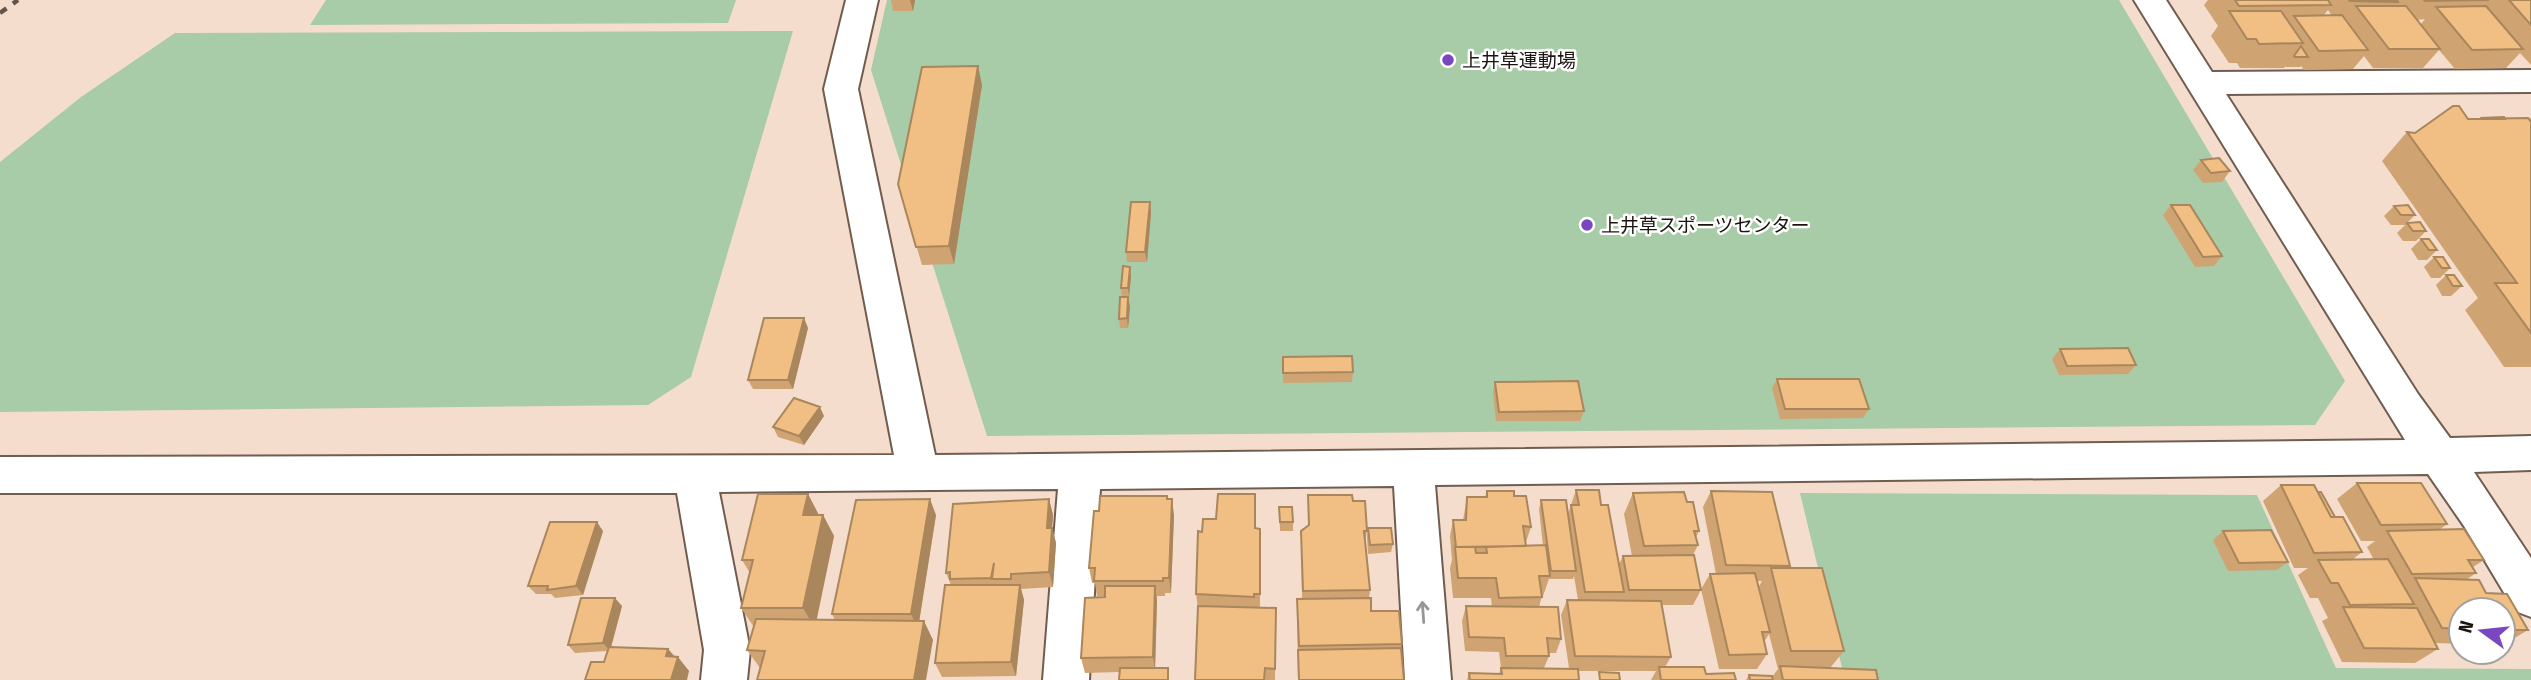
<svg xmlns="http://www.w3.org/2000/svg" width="2531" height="680" viewBox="0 0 2531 680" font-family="'Fira Sans Condensed','Noto Sans JP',sans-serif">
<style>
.green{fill:#a8cba8}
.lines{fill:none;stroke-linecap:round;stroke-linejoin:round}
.minor-casing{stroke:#715d50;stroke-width:4}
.minor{fill:#fff;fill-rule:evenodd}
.rail{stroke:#62544c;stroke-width:4.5;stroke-dasharray:8 8;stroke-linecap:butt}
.wall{fill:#cfa472;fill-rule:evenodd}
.shaded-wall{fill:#a9865c}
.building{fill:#f1bf84;stroke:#a9865c;stroke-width:2}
.oneway{stroke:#999593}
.poi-dot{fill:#7b47be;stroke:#fff;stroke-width:2.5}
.labels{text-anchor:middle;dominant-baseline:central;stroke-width:5;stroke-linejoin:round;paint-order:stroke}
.poi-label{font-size:19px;fill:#1c140f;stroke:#fff;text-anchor:start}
</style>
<rect width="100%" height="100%" fill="#f5ddce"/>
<path class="green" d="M326,0H736L728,23L310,25Z
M887,0H2119L2345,381L2315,425L987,436L871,70Z
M793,31L691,377L648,405L0,412V162L81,97L175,33Z
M1800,493L2257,495L2336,668L2531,669V680H1876L1843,672Z"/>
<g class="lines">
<defs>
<path id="minor" d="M846,0H878L858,89L935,455L2405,440L2134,0H2166L2212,72L2531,70V92L2226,94L2418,394L2450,438L2531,436V470L2474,472L2531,558V617L2515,611L2464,526L2428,474L1435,485L1451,680H1405L1394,486L1100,489L1089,680H1043L1058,489L719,492L750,650L747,680H701L704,650L677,493H0V457L894,455L824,89Z"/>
</defs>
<use href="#minor" class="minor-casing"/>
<use href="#minor" class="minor"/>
<path class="rail" d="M0,13L18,0"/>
</g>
<path class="wall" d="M891,0H915L913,11H893Z
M2208,0H2531V65L2520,53L2506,68L2455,69L2439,50L2423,68H2373L2364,56L2353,69L2304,70L2301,66L2300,67H2286V66L2284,68H2240L2237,63H2229L2211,36L2218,26L2204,5ZM2328,10L2332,16H2323ZM2425,19L2421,24L2417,20Z
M982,85L954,264L922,265L898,184Z
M2531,117V367H2504L2465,310L2478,298L2382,161L2407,132L2415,133L2482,118L2529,120Z
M2201,160L2230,171L2222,182L2203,183L2193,170Z
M1150,202L1151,213L1147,262H1127L1126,252Z
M2171,205L2222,256L2214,266L2195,267L2163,215Z
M2394,206L2415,215L2407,223L2426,231L2416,241H2403L2397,233L2405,225H2391L2384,216Z
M2421,239L2437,250L2427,260H2418L2411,249Z
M2434,257L2450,268L2440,278H2431L2424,267Z
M2446,275L2462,286L2451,296H2442L2436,285Z
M1131,277L1129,297H1128L1130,307L1128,328H1120L1119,319L1122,297L1121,288Z
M808,328L793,389H753L748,380Z
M2060,349L2136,365L2128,374L2059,375L2052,359Z
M1283,357L1353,372L1352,382L1283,383Z
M1777,379L1869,409L1863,418L1780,419L1772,388Z
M1495,382L1584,411L1580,421H1496L1493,391Z
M824,416L804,445L778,437L773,427Z
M2357,483L2447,524L2439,530L2484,560L2473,567L2476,573L2466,580L2486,593L2528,630L2503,645V610H2461V644L2435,643L2438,649L2415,663L2342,662L2322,621L2328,618L2318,598H2310L2298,575L2308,568H2294L2263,501L2281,485L2318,492L2335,517L2362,552L2352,560H2374L2367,547L2375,541H2361L2337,499Z
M1576,490L1601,505L1619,564L1623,556H1632L1624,514L1633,493L1687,502L1699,531L1696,537L1698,545L1693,555L1701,590L1693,605H1661L1671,657L1665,667L1706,674L1736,680H1651L1656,671H1578L1579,680H1467L1469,673L1499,674L1501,668L1499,652L1465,651L1462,621L1466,606L1492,607L1491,598H1453L1450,568L1452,560L1450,536L1453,520H1463L1467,497H1485L1487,491L1514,496L1531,527L1526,542V546H1543L1539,509L1541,500L1568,514ZM1574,576L1578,600H1567L1561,615L1569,668H1544L1549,656V653H1556L1561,639L1539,607L1542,596H1543L1549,579H1573Z
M1711,491L1790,566L1789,568L1844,651L1830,668L1878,680H1746L1749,675L1772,677L1778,669L1769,634L1764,642L1767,654L1757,669H1719L1701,589L1710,574H1716L1703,507ZM1757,581H1762L1758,588Z
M1308,495L1353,501L1367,531L1365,543L1370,590L1369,598L1371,611L1402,644L1401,649L1404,680H1298L1297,599H1302L1301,531L1308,526Z
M1049,499L1053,515L1052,528L1056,543L1053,587L1021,589L1024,600L1016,676L942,677L935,663L951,585L946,573Z
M1167,499L1174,515L1171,593H1165V596H1157L1155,668L1119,672L1085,673L1081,658L1105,597V596H1097L1095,583H1092L1089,568L1099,511Z
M1279,507L1293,522V531H1280Z
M823,515L834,536L816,619L835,620L832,614L936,515L919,621L933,640L760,668L747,650L754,627L741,608L750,573L742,560Z
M1368,528L1393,544L1391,552L1368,554L1367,537Z
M1255,529H1260V607L1276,608L1275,680H1195L1198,609L1196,594L1202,532Z
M603,531L583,595L555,598L551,594H536L528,586Z
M2223,531L2288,562L2277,570L2228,571L2213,540Z
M622,606L611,647L668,649L689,671L604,662L607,651L575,653L568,645Z"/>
<path class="shaded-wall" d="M910,0H915L913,11Z
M978,66L982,85L954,264L949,246Z
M1150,202L1151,213L1147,262L1145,252Z
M1130,267L1131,277L1129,297L1128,288Z
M1128,297L1130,307L1128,328L1127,318Z
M804,318L808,328L793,389L788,380Z
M820,407L824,416L804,445L799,436Z
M808,494L819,515H803Z
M930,499L936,515L918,629L911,614Z
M1049,499L1053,515L1051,543L1047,528Z
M1172,499L1174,515L1171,593L1169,578Z
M823,515L834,536L815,628L803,608Z
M597,522L603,531L583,595L576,586Z
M1052,528L1056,543L1053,587L1049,572Z
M1020,585L1024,600L1016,676L1011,662Z
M1155,586L1157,601L1155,671L1153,657Z
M615,598L622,606L610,651L603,643Z
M924,621L933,640L926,680H914Z
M668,649L677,660L678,657L689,671L687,680H671L666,656Z"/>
<path class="building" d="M2235,0H2328L2331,5L2239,6Z
M2349,0H2397L2398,2L2350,1Z
M2424,0H2489L2425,1Z
M2509,0H2531V25Z
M2356,6H2406L2440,49H2389Z
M2486,6L2523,49L2472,50L2436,7Z
M2229,11H2281L2303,43L2259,44L2256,39H2247Z
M2342,15L2368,50L2319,51L2294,16Z
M2301,46L2308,57H2295L2294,56Z
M978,66L949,246L916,247L898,184L922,67Z
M2453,106H2459L2468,119L2528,118L2531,122V333L2495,283H2517L2407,132L2415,133Z
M2504,117L2505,119H2483L2482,118Z
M2219,158L2230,171L2211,173L2201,160Z
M1131,202H1150L1145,252H1126Z
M2171,205H2190L2222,256L2203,257Z
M2408,205L2415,215H2401L2394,206Z
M2420,222L2426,231H2413L2407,223Z
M2421,239H2429L2437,250H2429Z
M2434,257H2443L2450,268H2442Z
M1123,266L1130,267L1128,288H1121Z
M2446,275H2454L2462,286H2453Z
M1120,297H1128L1127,318L1119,319Z
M764,318H804L788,380H748Z
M2128,348L2136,365L2067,366L2060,349Z
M1352,356L1353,372L1283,373V357Z
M1777,379H1859L1869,409H1785Z
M1578,381L1584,411L1499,412L1495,382Z
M794,398L820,407L799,436L773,427Z
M2357,483H2421L2447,524L2381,525Z
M2281,485H2314L2331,517H2343L2362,552L2314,553Z
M1576,490H1599L1601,505H1608L1624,592H1585L1571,505H1579Z
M1487,491H1514V496H1526L1531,527L1523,526L1526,546L1456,547L1453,520H1466L1467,497H1487Z
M1711,491L1772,492L1790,566L1726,565Z
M1684,492L1687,502H1693L1699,531H1694L1698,545L1644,546L1633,493Z
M2318,492H2321L2335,517H2331Z
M758,494H808L803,515H823L803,608H741L753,560H742Z
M1218,494H1255V528L1260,529V594H1254V597L1196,594L1198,531L1202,532L1203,519H1216Z
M1308,495H1352L1353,501H1365L1367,531H1364L1370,590L1303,591L1301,531L1309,525Z
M1100,496H1167V499H1172L1169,578H1163V581H1094L1095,568H1089L1094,511H1099Z
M930,499L911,614H832L856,500Z
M1049,499L1047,528H1052L1049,572L1011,574V579H992L994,563L991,578L950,579V572L946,573L953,504Z
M1541,500H1566L1576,571H1551Z
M1279,507H1292L1293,522H1280Z
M550,522H597L576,586L547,590L548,586H528Z
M1368,528H1391L1393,544L1370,545Z
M2464,529L2484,560H2468L2476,573L2412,574L2387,531Z
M2271,530L2288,562L2239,563L2223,531Z
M1546,545L1550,576H1539L1542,597L1499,598L1496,578H1458L1455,547H1475L1476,553H1487L1486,547Z
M1694,555L1701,590H1629L1623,556Z
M2388,559L2414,604L2350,605L2338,583H2331L2318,560Z
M1771,568H1822L1844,651H1791Z
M1755,573L1770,632H1762L1767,654L1729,655L1710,574Z
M2415,578L2479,580L2486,593L2507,594L2528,630H2503V610H2461V629L2442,628Z
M945,585H1020L1011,662L935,663Z
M1105,586H1155L1153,657L1081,658L1085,598L1105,597Z
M581,598H615L603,643L568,645Z
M1371,598V611H1399L1402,644L1299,646L1297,599Z
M1567,600L1661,601L1671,657L1575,656Z
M1198,606L1276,608L1275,669L1265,668L1264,680H1195Z
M1466,606L1558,607L1561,639L1547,638L1549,656H1506L1504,638L1469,637Z
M2343,607L2417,608L2438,649L2364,648Z
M756,619L924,621L914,680H757L765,651L747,650Z
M609,647L668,649L666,656L678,657L671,680H585L591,662H604Z
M1401,648L1404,680H1299L1298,650Z
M1780,666L1876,670L1878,680H1783Z
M1659,667H1704L1706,674L1734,673L1736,680H1661Z
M1120,668H1168V680H1119Z
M1501,668L1578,669L1579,680H1470L1469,673L1502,674Z
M1599,672L1619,673L1620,680H1600Z
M1749,675L1772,676L1773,680H1750Z"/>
<defs><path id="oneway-shaft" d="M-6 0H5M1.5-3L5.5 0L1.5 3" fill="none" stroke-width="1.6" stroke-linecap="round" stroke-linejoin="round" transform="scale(1.75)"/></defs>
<use class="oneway" href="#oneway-shaft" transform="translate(1423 612) rotate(-94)"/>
<g class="poi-dot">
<circle cx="1448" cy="60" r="7"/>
<circle cx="1587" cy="225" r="7"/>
</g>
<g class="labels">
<g class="poi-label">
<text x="1462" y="60">上井草運動場</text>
<text x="1601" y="225">上井草スポーツセンター</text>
</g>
</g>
<g transform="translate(2482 631) rotate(285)"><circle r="33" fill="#ffffff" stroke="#a4a19f" stroke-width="2"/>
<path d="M0-5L12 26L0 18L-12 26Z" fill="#7b47be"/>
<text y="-10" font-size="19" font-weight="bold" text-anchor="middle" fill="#1c140f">N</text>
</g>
</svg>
